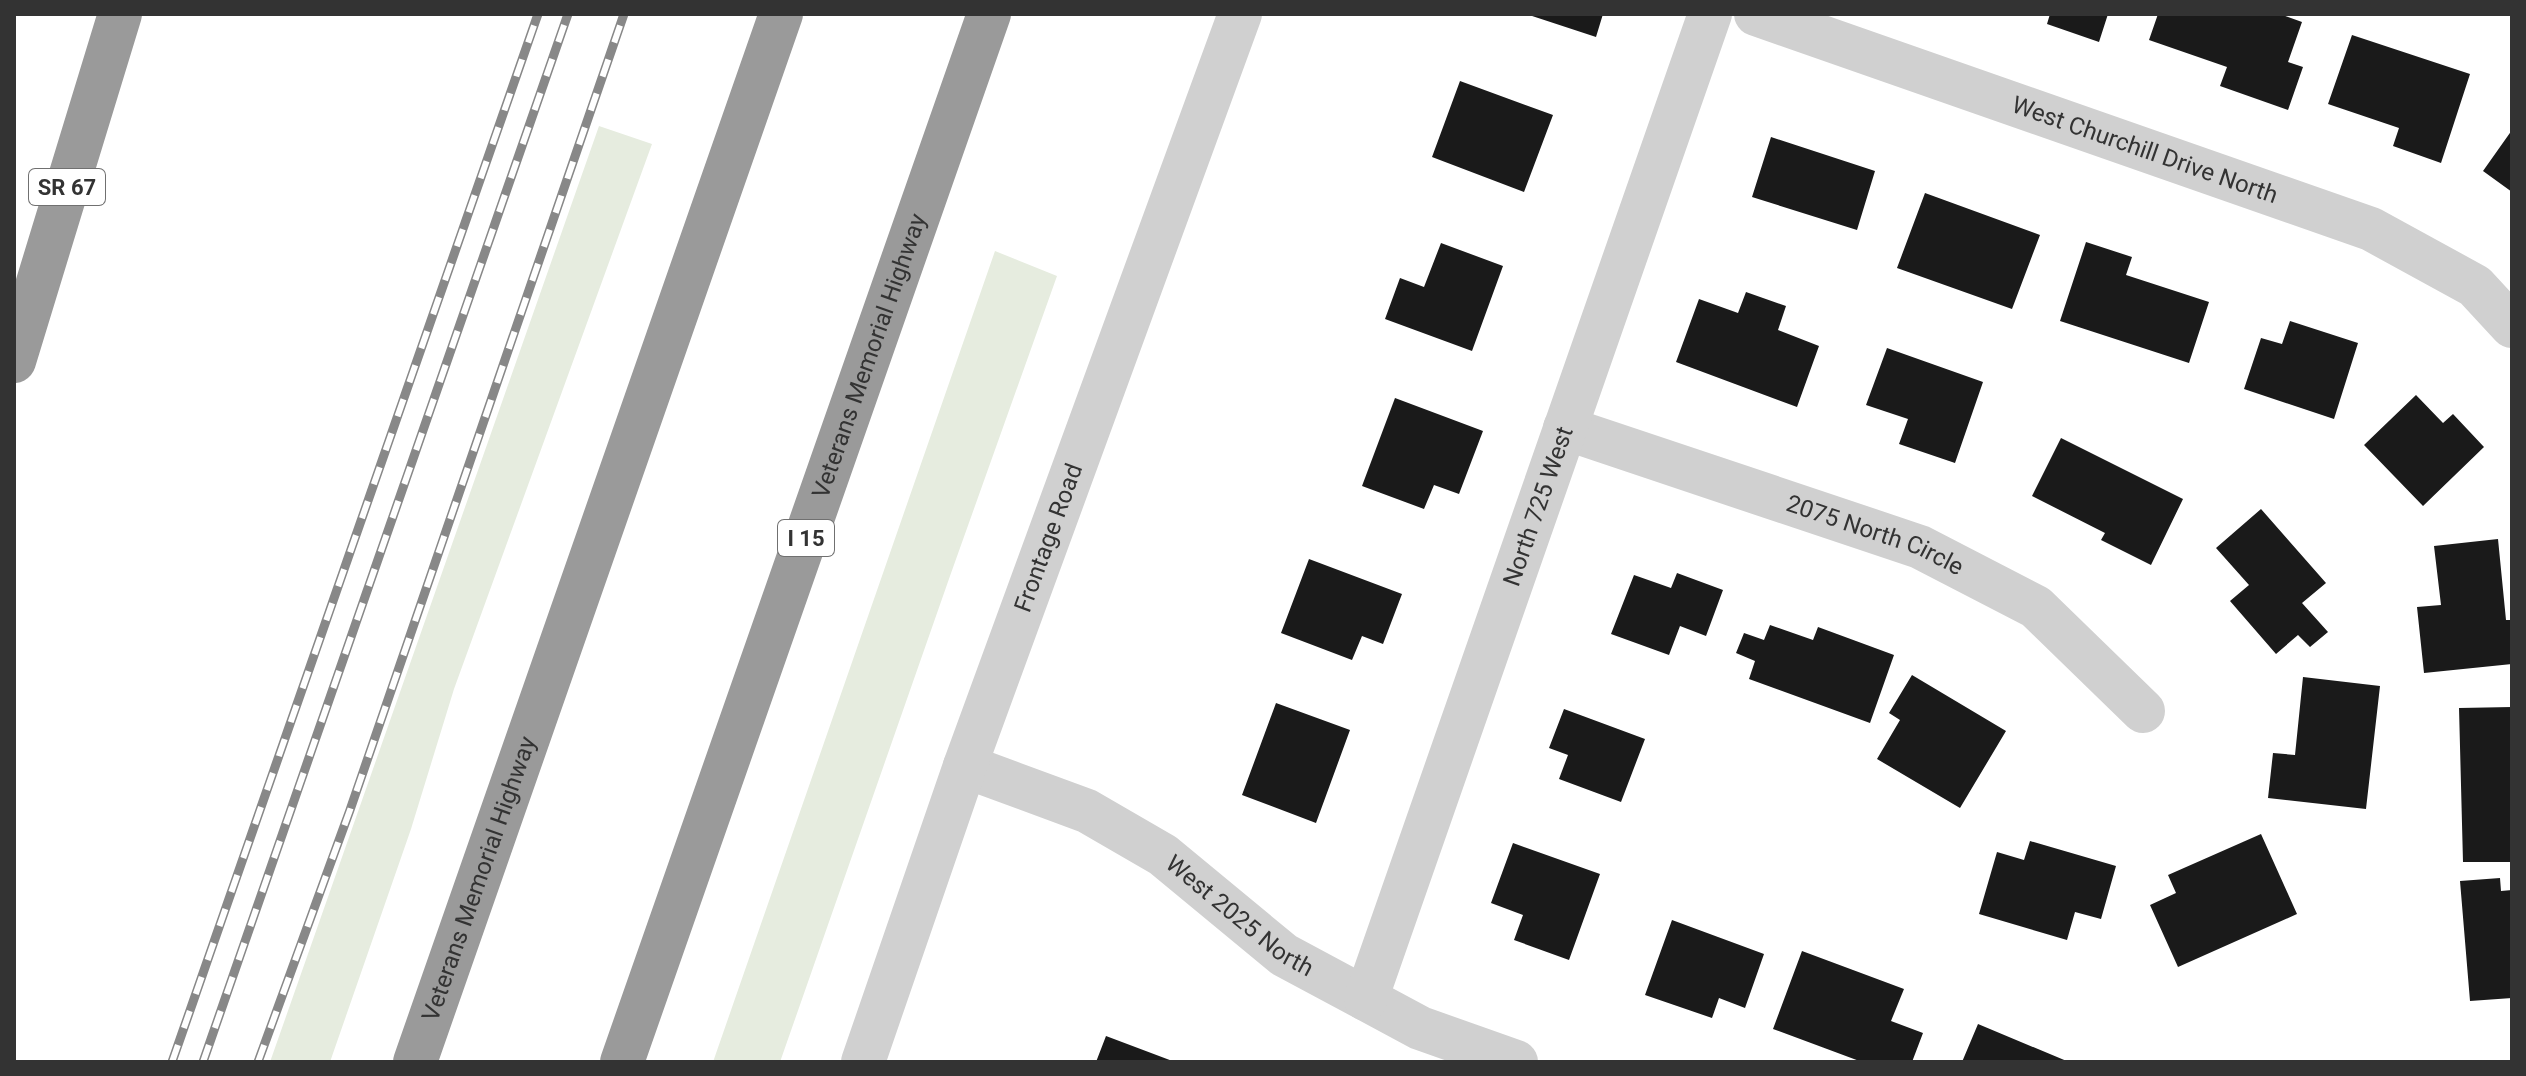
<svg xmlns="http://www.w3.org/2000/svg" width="2526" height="1076" viewBox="0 0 2526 1076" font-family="Roboto,sans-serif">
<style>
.green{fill:#e6ecdf}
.building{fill:#1a1a1a}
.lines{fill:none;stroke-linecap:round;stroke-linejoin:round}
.minor{stroke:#d0d0d0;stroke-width:44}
.highway{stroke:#9a9a9a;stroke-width:44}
.rail-casing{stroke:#888;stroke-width:9}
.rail{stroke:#fff;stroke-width:6;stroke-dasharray:18;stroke-linecap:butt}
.labels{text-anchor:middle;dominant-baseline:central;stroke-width:8;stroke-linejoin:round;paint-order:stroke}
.shield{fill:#fff;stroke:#707070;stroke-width:2}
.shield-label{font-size:22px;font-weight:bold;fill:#333}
.street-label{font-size:24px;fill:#333;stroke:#fff}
</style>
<rect width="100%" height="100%" fill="#fff"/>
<path class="green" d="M599,126L652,144L454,689L411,829L330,1062H270Z
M995,251L1057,276L950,576L780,1062H713Z"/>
<path class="building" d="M1526,14H1603L1596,37Z
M2050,14H2108L2099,42L2047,24Z
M2158,14H2280L2302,22L2288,62L2303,67L2288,110L2220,86L2227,67L2149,40Z
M2352,35L2470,74L2441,163L2393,146L2399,128L2328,104Z
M1460,81L1553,115L1524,192L1432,157Z
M2512,130V192L2483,171Z
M1771,137L1875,171L1857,230L1752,197Z
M1925,193L2040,235L2012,309L1897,268Z
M2086,242L2132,257L2126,275L2209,302L2189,363L2060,321Z
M1441,243L1503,266L1472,351L1385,319L1400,278L1424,287Z
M1746,292L1786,306L1778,330L1819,346L1797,407L1676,362L1699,299L1738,313Z
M2290,321L2358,343L2334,419L2244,389L2261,338L2282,344Z
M1887,348L1983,382L1955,463L1899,444L1908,419L1866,405Z
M2416,395L2443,423L2453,414L2484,447L2423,506L2364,445Z
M1395,398L1483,431L1459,494L1434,485L1424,509L1362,486Z
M2061,438L2183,499L2151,565L2101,540L2105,533L2032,496Z
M2261,509L2326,583L2302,603L2328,632L2310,647L2298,635L2276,654L2230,601L2249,585L2216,548Z
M2498,539L2506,620H2512V664L2424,673L2417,607L2441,605L2434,546Z
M1309,559L1402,594L1383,644L1362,636L1352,660L1281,633Z
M1677,573L1723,590L1706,636L1680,626L1669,655L1611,634L1634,575L1671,588Z
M1770,625L1813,640L1818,627L1894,655L1870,723L1749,679L1755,661L1736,653L1744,633L1764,640Z
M1912,675L2006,731L1960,808L1877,759L1900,720L1889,713Z
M2303,677L2380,686L2366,809L2268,798L2273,753L2295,755Z
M1276,703L1350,730L1316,823L1242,795Z
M2512,707V862H2463L2459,708Z
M1564,709L1645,739L1621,802L1559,779L1568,755L1549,748Z
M2261,834L2297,914L2178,967L2150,905L2176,893L2168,875Z
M2030,841L2116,866L2101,919L2075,912L2067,940L1979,914L1997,852L2024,860Z
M1513,843L1600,874L1569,960L1514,940L1523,915L1491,903Z
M2500,878L2501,891L2512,890V998L2470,1001L2460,881Z
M1672,920L1764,954L1745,1008L1719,998L1712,1018L1645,995Z
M1802,951L1904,989L1891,1021L1923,1033L1912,1062H1862L1773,1029Z
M1978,1024L2069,1062H1962Z
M1106,1036L1175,1062H1096Z"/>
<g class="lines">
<g class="minor">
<path id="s1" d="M1756,14L2371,229L2475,286L2512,326"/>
<path id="s2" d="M1565,428L1920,547L2036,607L2143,711"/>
<path id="s3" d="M965,766L1087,811L1163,855L1284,955L1420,1028L1516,1062"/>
<path id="s4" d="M1366,999L1710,14"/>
<path id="s5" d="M863,1062L965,766L1240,14"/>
</g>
<g class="highway">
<path d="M14,361L120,14"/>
<path id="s6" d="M415,1062L781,14"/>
<path id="s7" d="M622,1062L989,14"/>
</g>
<defs>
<path id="rail" d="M172,1062L538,14
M203,1062L568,14
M258,1062L350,810L624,14"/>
</defs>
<use href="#rail" class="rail-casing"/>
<use href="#rail" class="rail"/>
</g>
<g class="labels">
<g class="shield">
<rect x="29" y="169" width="76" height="36" rx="6"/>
<rect x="778" y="520" width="56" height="36" rx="6"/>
</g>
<g class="shield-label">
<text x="67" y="187">SR 67</text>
<text x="806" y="538">I 15</text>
</g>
<g class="street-label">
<text stroke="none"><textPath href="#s1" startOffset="412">West Churchill Drive North</textPath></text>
<text stroke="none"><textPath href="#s7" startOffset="748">Veterans Memorial Highway</textPath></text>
<text stroke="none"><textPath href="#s4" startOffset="522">North 725 West</textPath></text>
<text stroke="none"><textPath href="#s2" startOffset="328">2075 North Circle</textPath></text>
<text stroke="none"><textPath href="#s5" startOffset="556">Frontage Road</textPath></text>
<text stroke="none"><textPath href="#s6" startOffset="194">Veterans Memorial Highway</textPath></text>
<text stroke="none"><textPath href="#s3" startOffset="316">West 2025 North</textPath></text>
</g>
</g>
<rect width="2526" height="1076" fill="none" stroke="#333333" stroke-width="32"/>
</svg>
